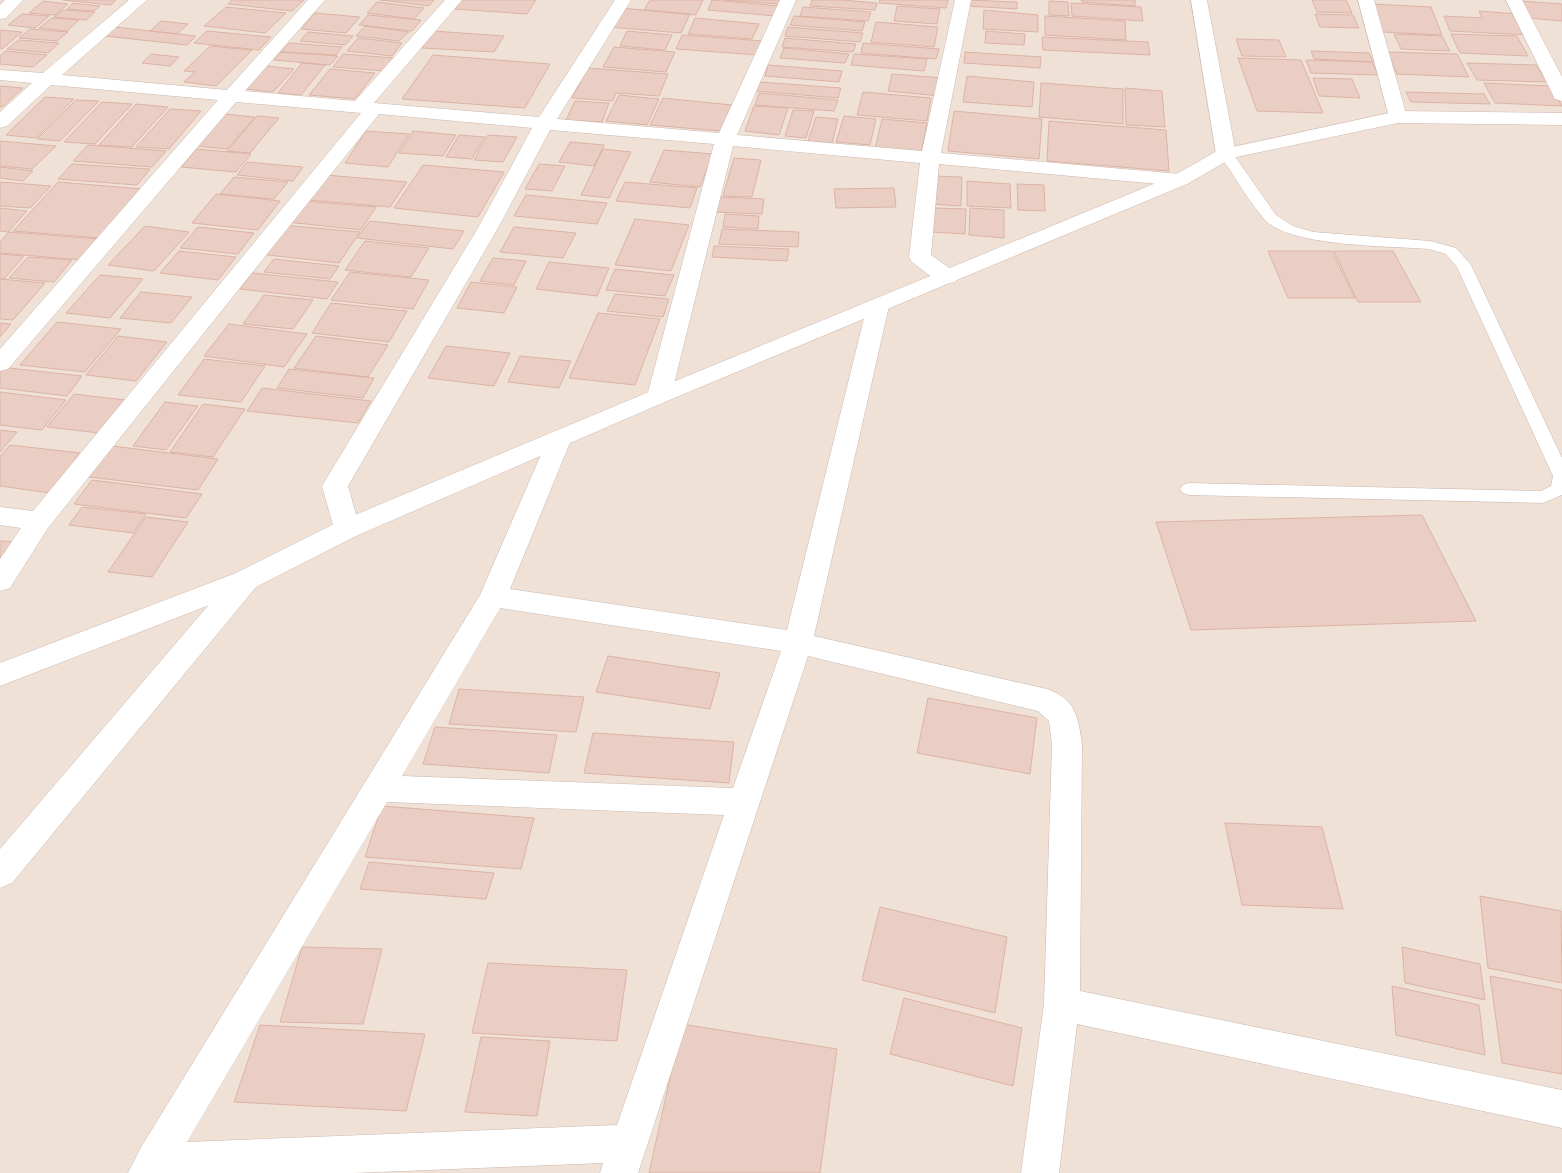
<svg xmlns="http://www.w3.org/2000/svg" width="1562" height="1173" viewBox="0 0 1562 1173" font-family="Signika,sans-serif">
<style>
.residential{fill:#f0e1d7}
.building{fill:#ebcec3;stroke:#dcb3a5}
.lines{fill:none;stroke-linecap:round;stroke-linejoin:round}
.service-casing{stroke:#cab8af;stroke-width:1}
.minor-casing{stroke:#cab8af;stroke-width:1}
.secondary-casing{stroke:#ceb9b0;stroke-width:1}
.service{fill:#fff;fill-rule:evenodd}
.minor{fill:#fff;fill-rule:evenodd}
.secondary{fill:#fff;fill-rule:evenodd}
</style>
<rect width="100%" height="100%" fill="#f9f0e7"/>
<path class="residential" d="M0,0H1562V1173H0Z"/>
<path class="building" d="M63,0H116L111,5Z
M232,0H304L292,11L228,4Z
M380,0H434L429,6Z
M461,0H536L527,14L455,9Z
M650,0H703L696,15L644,10Z
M712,0L779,6L775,16L708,10Z
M724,0H781L779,4Z
M812,0H843L877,3L875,10L810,6Z
M880,0H948L946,8L879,3Z
M967,0L1017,2V9L967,6Z
M1081,0H1135V6L1082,2Z
M1312,0H1346L1352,13L1317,12Z
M43,1L68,4L55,15L29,13Z
M1049,1L1068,2L1069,16L1049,15Z
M1521,1L1562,4V21L1529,18Z
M377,2L424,8L414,19L367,13Z
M73,3L100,6L94,11L67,9Z
M1071,3L1141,7L1143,21L1072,16Z
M1372,4L1431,7L1442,35L1382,32Z
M897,6L940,9L937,24L894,21Z
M226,7L286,13L265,33L204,26Z
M803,7L871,12L868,21L800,16Z
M620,8L690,14L681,33L609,27Z
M63,10L95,12L86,20L54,17Z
M984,10L1038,15V32L983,29Z
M1479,11L1517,14L1528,35L1450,31L1444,16L1482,18Z
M315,13L360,17L346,33L301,29Z
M22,14L49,16L35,28L8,25Z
M1315,14L1353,15L1359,28L1320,27Z
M368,15L421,20L412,31L359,25Z
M794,16L865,22L862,31L790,25Z
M1045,16L1125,21L1126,40L1045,35Z
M52,18L79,20L67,31L39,28Z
M695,18L759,24L752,39L688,34Z
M161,21L188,24L177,34L150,31Z
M876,22L938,27L934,47L871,42Z
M365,26L409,32L399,41L356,36Z
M115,27L196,36L187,45L105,36Z
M788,27L863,33L860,42L785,36Z
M30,29L68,32L57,41L19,38Z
M0,30L22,32L2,49L0,48Z
M207,31L271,37L259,50L194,43Z
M433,31L504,36L494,52L422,48Z
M627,31L672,35L665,50L620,46Z
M986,31L1025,34L1024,45L985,43Z
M308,32L353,36L345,45L300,41Z
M1394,34L1442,36L1450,51L1401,49Z
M1451,34L1517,36L1528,56L1460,53Z
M682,35L763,41L758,55L676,49Z
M1042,37L1148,42L1150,55L1043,50Z
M358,38L402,43L392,56L347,51Z
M785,38L856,44L853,52L782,47Z
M1236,39L1279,40L1286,57L1242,56Z
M19,40L59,43L48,53L7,49Z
M289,43L342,47L336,55L281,52Z
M863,43L939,49L936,59L861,53Z
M210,46L252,50L216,86L184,82L195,72L184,71Z
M614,47L675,52L666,72L603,67Z
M784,48L849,54L845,63L780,58Z
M6,51L47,55L33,67L0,64V56Z
M1311,51L1369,53L1373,62L1314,59Z
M281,52L338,56L330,65L274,60Z
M965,52L1041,57L1040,68L964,63Z
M1387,52L1457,54L1469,77L1397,74Z
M151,54L179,57L170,66L142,63Z
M343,54L394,58L385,71L333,67Z
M854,54L927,59L924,71L851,65Z
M433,55L550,64L525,108L402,99Z
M1238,58L1301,60L1323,113L1257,111Z
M1306,60L1372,62L1378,75L1311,73Z
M302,63L325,65L301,95L278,93Z
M1467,63L1536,65L1547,82L1477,80Z
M768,65L842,71L839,82L765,76Z
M267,66L294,69L273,92L245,89Z
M588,68L668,74L659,96L616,93L613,101L572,98Z
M330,69L375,73L355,99L309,95Z
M892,74L943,78L940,96L888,91Z
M967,76L1034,82L1032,107L963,102Z
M1313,78L1352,79L1360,98L1319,96Z
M760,82L841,88L838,98L756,91Z
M1041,83L1123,89V124L1039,117Z
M1484,83L1551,86L1562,106L1495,103Z
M0,86L23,88L2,107H0Z
M1125,88L1162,91L1165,127L1126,125Z
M863,92L931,98L927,121L857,115Z
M1406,92L1484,94L1490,104L1411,102Z
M759,93L838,100L834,111L755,105Z
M619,95L659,99L647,125L606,121Z
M45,97L74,99L36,138L6,135Z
M663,98L732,105L721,131L650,125Z
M76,100L99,101L60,141L37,139Z
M575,101L609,103L602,122L566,120Z
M102,102L132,104L95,144L64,142Z
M136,104L168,107L132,147L99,145Z
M754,106L788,108L779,135L745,131Z
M170,109L201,111L169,149L136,147Z
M793,110L814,111L806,138L785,136Z
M954,111L1042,119L1039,159L948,151Z
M224,114L255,117L227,149L196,146Z
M257,116L279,118L250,153L227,151Z
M844,116L876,119L870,145L836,142Z
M816,117L838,119L832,143L808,141Z
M882,119L927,123L921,153L875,149Z
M1049,121L1166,130L1169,171L1047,161Z
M366,131L409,134L388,167L345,163Z
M413,131L456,135L443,156L399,153Z
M459,135L485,137L472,159L446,157Z
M488,135L517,137L503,162L474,160Z
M0,141L56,146L32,169L0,166Z
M570,142L604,145L594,166L559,162Z
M88,145L166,151L152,167L73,161Z
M197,149L251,154L236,172L181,167Z
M603,149L631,152L609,198L581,195Z
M664,150L713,154L700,187L650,182Z
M734,158L761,160L752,197L723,196Z
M247,162L303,167L293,181L237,175Z
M72,164L150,169L137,185L58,179Z
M539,164L565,166L552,191L525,189Z
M423,165L504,172L478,217L394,208Z
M0,167L33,171L23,181L0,178Z
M326,175L407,182L390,207L308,200Z
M933,176L962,177L961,206L931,204Z
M234,177L288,182L274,199L220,194Z
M967,181L1010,184L1011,208L967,206Z
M0,182L51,186L30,208L0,206Z
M58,182L143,189L102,238L13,231Z
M625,182L697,188L690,208L616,201Z
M1017,184L1044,185L1045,211L1018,210Z
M894,188L896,207L836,208L834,189Z
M216,194L280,201L258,230L192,223Z
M526,195L607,203L597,224L514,216Z
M719,197L764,199L762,214L716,212Z
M302,201L376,207L361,230L287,222Z
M0,208L27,211L8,232L0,231Z
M934,208L966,209L965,234L932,232Z
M970,208L1004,210V238L969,235Z
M725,214L759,216L758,229L723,227Z
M635,219L689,225L671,271L615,265Z
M370,221L464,231L453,249L357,238Z
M283,225L360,232L339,263L259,254Z
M145,226L189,232L154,271L108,265Z
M198,227L254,233L238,254L180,248Z
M514,227L576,233L563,258L500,252Z
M722,229L799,232L798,247L719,244Z
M9,232L99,239L82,260L0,253V242Z
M365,241L429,248L411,277L345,270Z
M714,246L789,249L787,261L712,257Z
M179,251L236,257L218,280L160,273Z
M1268,251H1332L1355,298H1288Z
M1334,251H1393L1421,302H1358Z
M0,254L24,256L4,279L0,278Z
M28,257L72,260L54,282L9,278Z
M493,258L526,261L514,285L480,281Z
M274,259L339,266L330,279L264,272Z
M549,262L609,268L597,296L536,289Z
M615,269L674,275L665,296L606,290Z
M350,272L429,280L413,309L331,300Z
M252,273L338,282L327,299L240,289Z
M100,275L143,279L110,318L66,313Z
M0,279L45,283L13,320L0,319Z
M471,282L517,287L504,313L457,308Z
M141,292L192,297L171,323L120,318Z
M615,294L669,299L663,317L607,311Z
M264,295L313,300L293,329L243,324Z
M331,303L407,311L389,342L312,333Z
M598,313L660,319L635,385L569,378Z
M57,322L121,329L85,372L20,365Z
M0,323L11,324L0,337Z
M229,324L307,334L284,367L204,356Z
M118,336L167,342L136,381L86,375Z
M316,336L388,345L368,377L294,368Z
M446,346L510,353L494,386L428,378Z
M520,356L571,361L559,388L508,382Z
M204,359L265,366L241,402L178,395Z
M0,367L82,376L67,396L0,388Z
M289,369L374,378L363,398L277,388Z
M262,388L371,401L358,423L247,411Z
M0,392L66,400L42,430L0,425Z
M74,394L125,400L99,433L47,427Z
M165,402L198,406L166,450L133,446Z
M203,404L245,409L213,457L170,452Z
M0,430L17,432L0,452Z
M10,445L80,453L50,493L0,486V456Z
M112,446L218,459L198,490L89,477Z
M92,480L202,494L186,518L74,504Z
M82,507L146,514L133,533L69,525Z
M1422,515L1476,621L1191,630L1156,522Z
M146,517L188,522L152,577L108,572Z
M0,541L23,542L0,572Z
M608,656L720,673L710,709L596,692Z
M459,689L584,697L576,732L449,724Z
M928,698L1037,718L1030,774L917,753Z
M435,727L557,735L549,773L423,764Z
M593,733L734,742L729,783L584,773Z
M382,806L534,818L521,869L365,857Z
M1225,823L1322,827L1343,909L1242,905Z
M369,862L494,873L486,899L360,889Z
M1480,896L1561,911L1562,983L1488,968Z
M880,907L1007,937L995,1013L862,980Z
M302,947L382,949L363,1024L280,1022Z
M1402,947L1480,964L1485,1000L1405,983Z
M488,963L627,970L617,1041L472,1033Z
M1490,976L1562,990V1074L1502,1063Z
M1392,986L1479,1005L1485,1055L1396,1035Z
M904,998L1022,1028L1013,1086L890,1054Z
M682,1024L837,1049L820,1173H649Z
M260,1025L425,1034L406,1111L234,1102Z
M481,1037L550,1041L537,1116L465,1112Z"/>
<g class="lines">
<defs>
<path id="service" d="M1226,150L1231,151L1276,215L1293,226L1313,232L1430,241L1456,248L1471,265L1562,458V495L1543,503L1189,495L1183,493L1180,489L1183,485L1189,483L1541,491L1551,486L1553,476L1457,267L1446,254L1429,249C1392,246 1290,247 1265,220C1250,203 1233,174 1219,154Z"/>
<path id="minor" d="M5,0H23L6,18L0,19V5Z
M129,0H147L62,75L227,90L308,0H325L245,91L355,101L445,0H462L374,103L539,117L615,0H631L557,119L719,133L780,0H796L737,135L922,151L955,0H971L941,153L1180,174L1187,176L1190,180L1187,184L1180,186L939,164L931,255L955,272L958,277L955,282C938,286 925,271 912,262L909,257L920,163L733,146L671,396L667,401L659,404L651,401L647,396L714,144L550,130L498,228L348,486L360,529L356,536L347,538L338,536L334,529L322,486L478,228L532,128L379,114L48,528L10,588L0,591V559L21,528L0,525V507L33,511L361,113L236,102L8,369L0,371V349L218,100L51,85L7,126L0,128V112L32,83L0,80V70L43,73Z
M1191,0H1207L1236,154L1233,158L1226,160L1219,158L1216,154Z
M1358,0H1374L1407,117L1405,121L1398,123L1391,121L1389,117Z
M1506,0H1522L1562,77V101L1555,99L1553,95Z
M878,299L886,301L889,306L814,636L1047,689C1076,699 1078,717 1082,744L1080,991L1562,1090V1128L1077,1024L1059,1173H1021L1044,1004L1052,744L1049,721L1038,711L808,656L638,1173H600L603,1163L353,1173H128L140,1149L480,595L550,434L559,432L568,434L571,440L510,589L787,630L867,306L870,301ZM500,608L781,651L733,788L402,776ZM387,802L724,815L617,1125L187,1142Z
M246,570L256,573L260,580L256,587L12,883L0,888V849L236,573Z"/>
<path id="secondary" d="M1398,111L1562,113V125L1398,123L1232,158L1187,184L667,401L356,536L256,587L0,686V663L236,573L338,522L651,391L1173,176L1219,150Z"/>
</defs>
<use href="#service" class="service-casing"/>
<use href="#minor" class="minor-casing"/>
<use href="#secondary" class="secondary-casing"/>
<use href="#service" class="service"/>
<use href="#minor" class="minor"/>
<use href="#secondary" class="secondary"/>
</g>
</svg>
